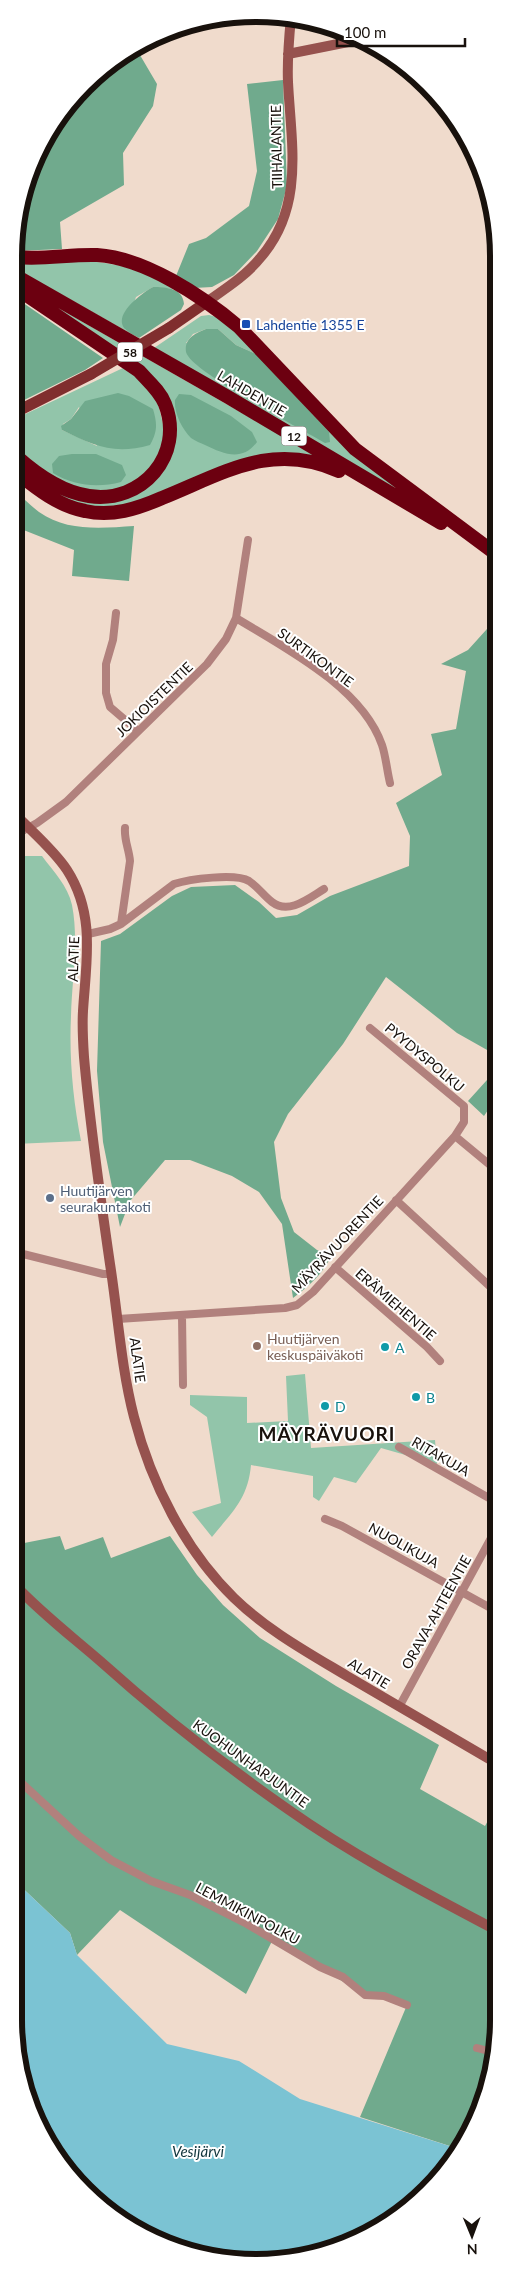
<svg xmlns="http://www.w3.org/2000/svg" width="512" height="2276" viewBox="0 0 512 2276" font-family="Lato,sans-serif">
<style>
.green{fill:#92c5aa;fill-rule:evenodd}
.forest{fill:#70aa8d}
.water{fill:#7bc3d3}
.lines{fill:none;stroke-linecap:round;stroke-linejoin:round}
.street{stroke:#b1817d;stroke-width:8}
.secondary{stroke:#96524e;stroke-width:10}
.primary{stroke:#802e2e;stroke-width:11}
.highway{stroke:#6c0010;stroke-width:14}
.primary-bridge{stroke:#802e2e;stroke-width:11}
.transit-dot{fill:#1a4fb4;stroke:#fff;stroke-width:2}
.service-dot{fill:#5c6f8a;stroke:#fff;stroke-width:2}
.education-dot{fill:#8d6e63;stroke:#fff;stroke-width:2}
.culture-dot{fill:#0f9aa8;stroke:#fff;stroke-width:2}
.labels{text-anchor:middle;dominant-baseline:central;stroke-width:4;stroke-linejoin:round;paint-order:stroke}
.shield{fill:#fff;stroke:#5d5855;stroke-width:1}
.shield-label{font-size:12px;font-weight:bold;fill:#18110c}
.street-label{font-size:14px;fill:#18110c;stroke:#fff}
.transit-label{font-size:14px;fill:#164399;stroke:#fff;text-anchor:start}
.service-label{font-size:14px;fill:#4e5e75;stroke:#fff;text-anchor:start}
.education-label{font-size:14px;fill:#785e54;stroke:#fff;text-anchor:start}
.culture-label{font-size:14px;fill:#0d838f;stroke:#fff;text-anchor:start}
.water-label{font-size:15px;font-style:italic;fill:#12363d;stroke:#fff}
.district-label{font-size:19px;font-weight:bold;letter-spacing:1px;fill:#18110c;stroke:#fff}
.rim{fill:none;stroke:#18110c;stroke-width:6}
</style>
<rect width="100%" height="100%" fill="#f0dbcc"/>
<path class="green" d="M16,261C71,261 126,255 173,289L153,287L136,297L125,329L135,336L16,269Z
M55,306L317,456L292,455L145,501L103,509L71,503L16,467V461L87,500L158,475L168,401L54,307Z
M209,315L220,318L414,499L154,348L201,316ZM206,329H218L236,345L256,354L186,343L193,334Z
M123,368L135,375L157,399L165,432L157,462L126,489L92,493L58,482L16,449L17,418ZM79,407L97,446L62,430L63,424L71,419Z
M15,856H42C53,871 68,886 72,905C79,941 72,979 71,1016C69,1058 73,1100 81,1141L15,1144Z
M305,1374L311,1448L435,1440L437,1464L381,1448L356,1483L334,1477L319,1501L313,1497V1476L251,1465C248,1499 232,1512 212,1537L192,1512L221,1503L207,1417L190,1405V1395L247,1397V1423L288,1421L286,1376Z"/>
<path class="forest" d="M137,50L157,84L153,106L123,153L124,185L60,222L62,249L16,251V224L46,135L109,64Z
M283,80L287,186L278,219L257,251L234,275L212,287L194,288L176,276L189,244L206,238L249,206L257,171L247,84Z
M153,287C166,287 183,288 184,304L181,310L139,338C135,336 129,333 125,329C112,315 142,293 153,287Z
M16,298L103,358L85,370L16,404Z
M206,329H218L236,345L256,354L329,432L330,442L325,443C303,430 190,371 186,352C184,338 196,333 206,329Z
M118,393L129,396L153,409C157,423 158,431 150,445C114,455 94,446 62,430L61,426L71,419L85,401Z
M179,394L191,395L231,416L252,432L257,442C242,462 224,454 205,445C201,443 195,441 191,438C182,429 174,413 175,400Z
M72,454H96L122,465L126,475L121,482C98,488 74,486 53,473L52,464L59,456Z
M16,492C23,498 31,506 39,512C67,532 102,528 134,526L129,581L72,576L74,550L16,527Z
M496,619V1055L457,1033L386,977L343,1044L288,1114L274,1142L281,1198L294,1232L317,1250L331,1256C323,1274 309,1286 293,1298L282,1224L259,1192L232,1176L190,1160H165L130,1201L120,1227L103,1142L97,1071L101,941L120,934L172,896L191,887L235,885L259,902L276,918L297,915L330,896L409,866L410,836L396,803L442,775L431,734L456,729L466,671L441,664L468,650Z
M496,1070V1098L484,1116L468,1101Z
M60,1536L65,1550L103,1537L111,1558L170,1536L197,1575L223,1605L260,1638L336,1686L439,1745L420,1789L485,1826L496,1806V2052L466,2141L459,2149L360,2117L407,2005L365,1995L273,1939L246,1994L120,1910L77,1955L70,1933L14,1880V1545Z"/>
<path class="water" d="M14,1880L70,1933L77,1955L167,2044L239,2061L300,2099L459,2149L404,2212L334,2249L240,2262L149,2237L74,2180L32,2112L14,2020Z"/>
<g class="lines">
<path class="street" d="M116,613L113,640L106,664V693L110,707L138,731
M236,618C285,648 362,687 382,745C386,757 387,771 390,783
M15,835L37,823L66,802L207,664L226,639L236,618L248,540
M121,924L130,861C129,849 124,840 125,828
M88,934L110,929L121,924L174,884C189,879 236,873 249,881C258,887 264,896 272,902C289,915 309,898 324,889
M455,1136L496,1170
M396,1200L496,1292
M15,1252L103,1274H112
M335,1267L427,1347L440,1361
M182,1316L183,1385
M118,1319L285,1308L297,1305L313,1292L455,1136L464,1122V1106L370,1028
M399,1447L496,1502
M325,1519L342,1526L496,1611
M399,1707L496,1529
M14,1776L79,1836L111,1860L151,1881L190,1895L247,1924L320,1967L343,1977L365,1995L384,1996L407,2005
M477,2048L496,2053"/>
<path class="secondary" d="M288,54L363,39
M205,303C225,289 246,276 261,257C305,206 291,143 288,82C287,60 289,38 291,17
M15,814C32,832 53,849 67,870C96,915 86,962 83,1011C82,1027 83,1042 84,1057C90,1126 100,1195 110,1264C118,1315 121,1367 134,1417C151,1483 185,1550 234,1598C267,1630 307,1652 347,1676C396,1705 446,1734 496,1763
M14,1584C40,1612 70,1635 99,1660C159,1714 223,1764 289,1810C354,1856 426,1893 496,1930"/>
<path class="primary" d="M169,328L205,303
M16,412L91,374"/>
<path class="highway" d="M16,257C43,260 70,254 97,255C145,258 202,296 239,327L355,449L496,554
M16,276L228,397L441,523
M16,456C36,474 61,492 89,496C142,504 185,455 165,404C160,391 148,381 139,371L16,288
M16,472C36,488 58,506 85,511C112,517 137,509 162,498C224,473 272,441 339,471"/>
<path class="primary-bridge" d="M91,374L169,328"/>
</g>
<rect class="transit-dot" x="241" y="319" width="10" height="10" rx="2.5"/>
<circle class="service-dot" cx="50" cy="1198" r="5"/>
<circle class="education-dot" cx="257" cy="1346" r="5"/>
<g class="culture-dot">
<circle cx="385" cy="1347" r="5"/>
<circle cx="416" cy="1397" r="5"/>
<circle cx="325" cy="1406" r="5"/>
</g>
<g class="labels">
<g class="shield">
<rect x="117.5" y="342.5" width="25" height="19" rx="4"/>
<rect x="281.5" y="426.5" width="25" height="19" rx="4"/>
</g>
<g class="shield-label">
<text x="130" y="352">58</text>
<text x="294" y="436">12</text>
</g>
<g class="street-label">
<text transform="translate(276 147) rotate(-91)">TIIHALANTIE</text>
<text transform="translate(252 393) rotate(30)">LAHDENTIE</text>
<text transform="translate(316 657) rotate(36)">SURTIKONTIE</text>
<text transform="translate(154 699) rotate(-44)">JOKIOISTENTIE</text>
<text transform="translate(73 959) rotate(-88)">ALATIE</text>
<text transform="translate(425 1057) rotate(40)">PYYDYSPOLKU</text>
<text transform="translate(337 1244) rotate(-47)">MÄYRÄVUORENTIE</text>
<text transform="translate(396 1304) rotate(41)">ERÄMIEHENTIE</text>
<text transform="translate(138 1360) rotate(82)">ALATIE</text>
<text transform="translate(441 1456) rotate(30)">RITAKUJA</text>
<text transform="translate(404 1545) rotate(29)">NUOLIKUJA</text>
<text transform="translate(436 1612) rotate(-61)">ORAVA-AHTEENTIE</text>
<text transform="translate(369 1673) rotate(31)">ALATIE</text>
<text transform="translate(251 1763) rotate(36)">KUOHUNHARJUNTIE</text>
<text transform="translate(248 1913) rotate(28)">LEMMIKINPOLKU</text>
</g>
<g class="transit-label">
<text x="256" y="324">Lahdentie 1355 E</text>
</g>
<g class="service-label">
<text x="60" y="1190">Huutijärven<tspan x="60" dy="16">seurakuntakoti</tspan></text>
</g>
<g class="education-label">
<text x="267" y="1338">Huutijärven<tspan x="267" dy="16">keskuspäiväkoti</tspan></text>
</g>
<g class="culture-label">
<text x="395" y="1347">A</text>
<text x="426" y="1397">B</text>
<text x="335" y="1406">D</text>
</g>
<g class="water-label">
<text x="198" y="2151">Vesijärvi</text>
</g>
<g class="district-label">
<text x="327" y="1433">MÄYRÄVUORI</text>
</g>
</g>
<path d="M0 0H512V2276H0ZM256 22H256A234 234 0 0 1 490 256V2020A234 234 0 0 1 256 2254H256A234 234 0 0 1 22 2020V256A234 234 0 0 1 256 22Z" fill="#fff" fill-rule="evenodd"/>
<path class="rim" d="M256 22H256A234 234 0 0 1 490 256V2020A234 234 0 0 1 256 2254H256A234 234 0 0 1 22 2020V256A234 234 0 0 1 256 22Z"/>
<g transform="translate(472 2236) rotate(179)" stroke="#ffffff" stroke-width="4" paint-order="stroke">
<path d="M0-4L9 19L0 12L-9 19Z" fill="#18110c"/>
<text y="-8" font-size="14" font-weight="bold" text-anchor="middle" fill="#18110c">N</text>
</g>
<path d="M337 38v8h128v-8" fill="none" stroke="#18110c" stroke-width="2.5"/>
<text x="344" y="38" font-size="15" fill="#18110c" stroke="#ffffff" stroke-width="4" paint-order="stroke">100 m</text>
</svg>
